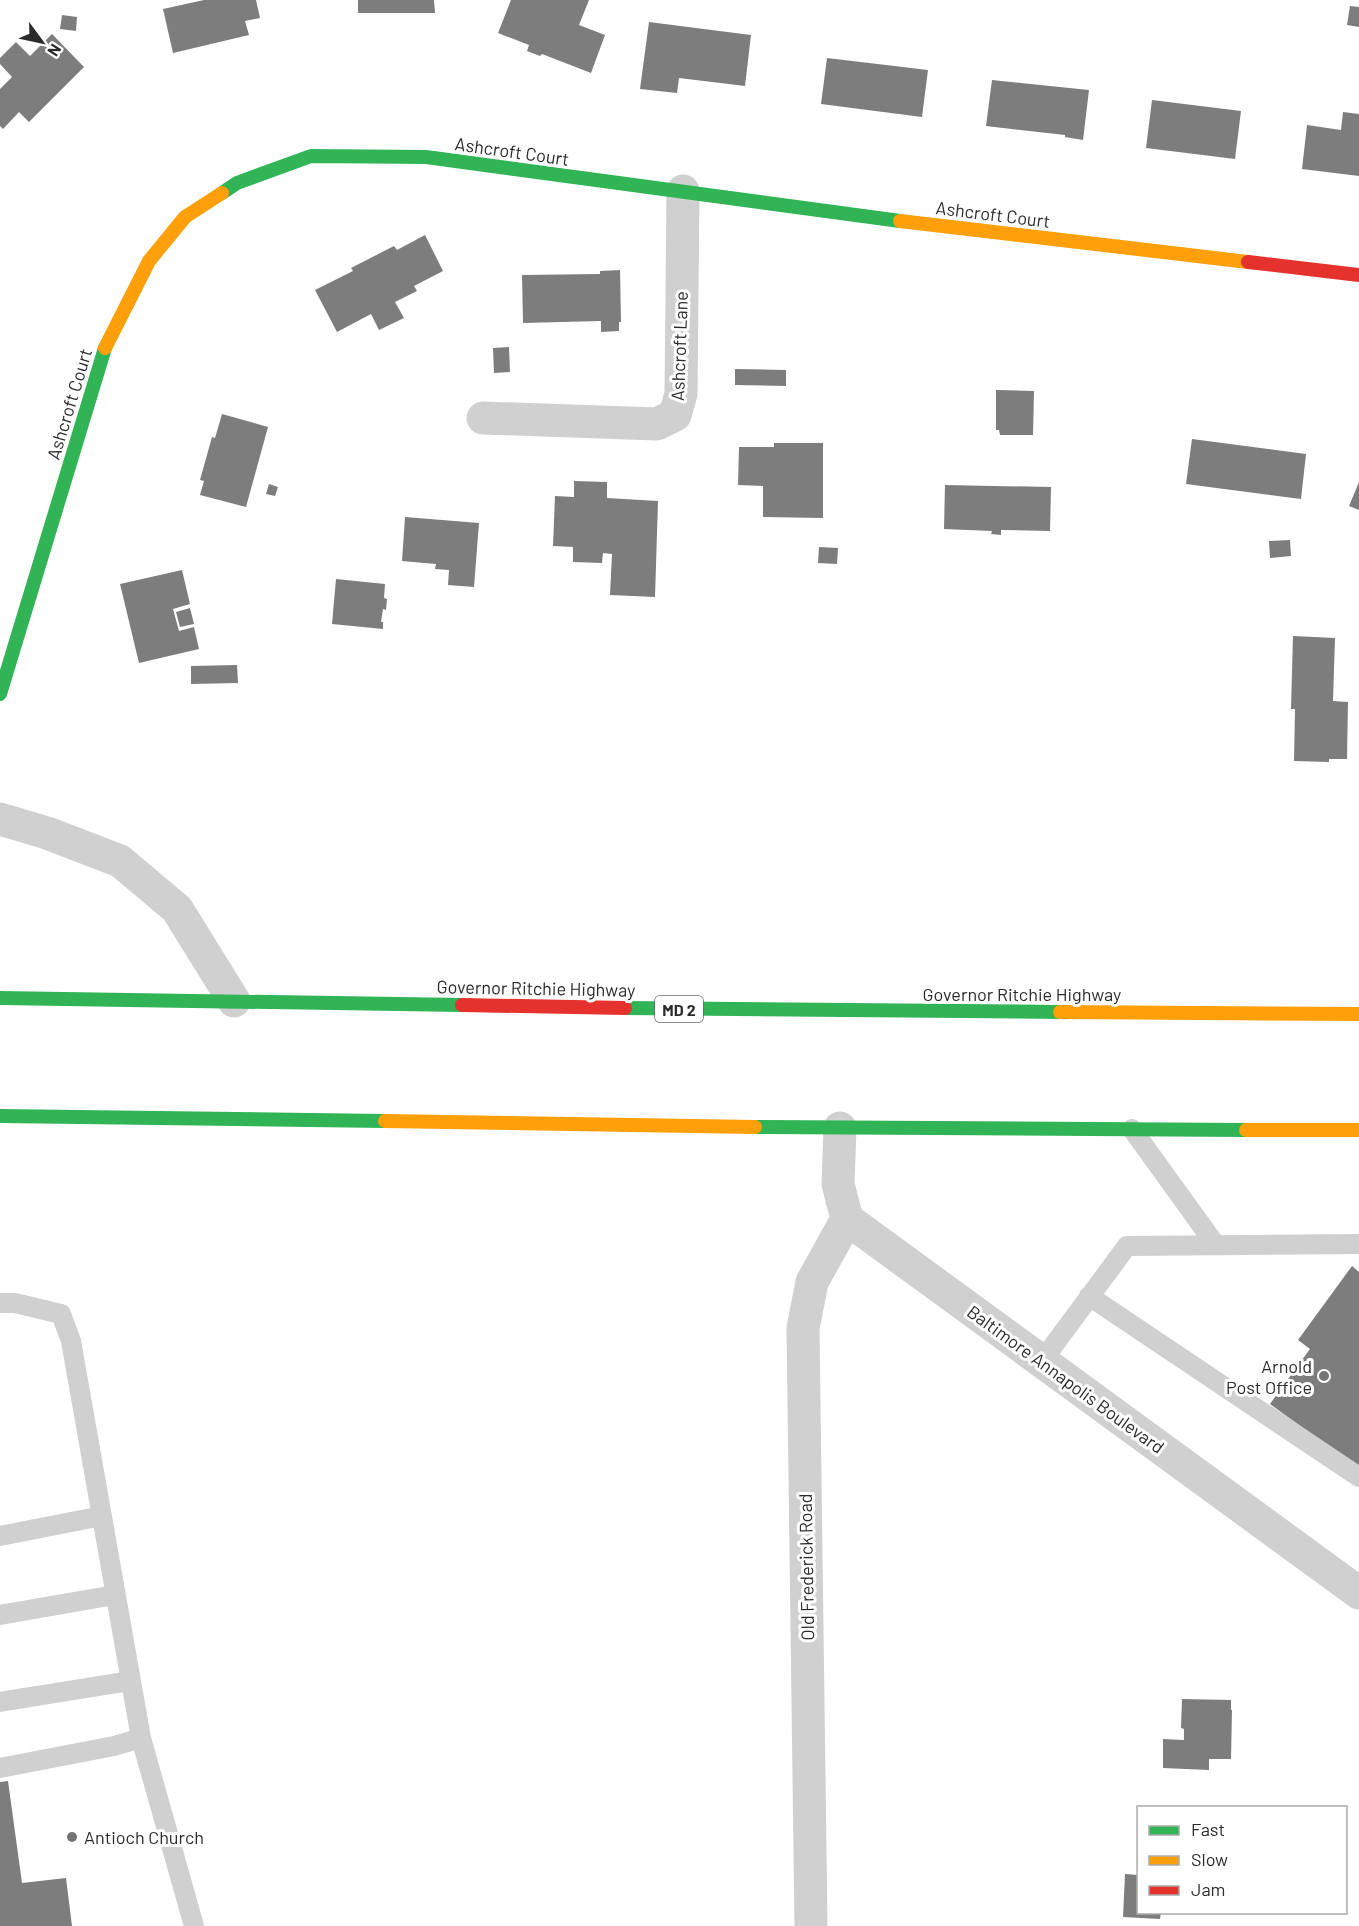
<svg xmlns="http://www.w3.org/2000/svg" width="1359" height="1926" viewBox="0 0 1359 1926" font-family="Barlow,sans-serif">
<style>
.building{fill:#7d7d7d}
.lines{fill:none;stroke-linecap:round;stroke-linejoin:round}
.lane{stroke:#d0d0d0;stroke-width:20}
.street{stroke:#d0d0d0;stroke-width:33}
.fast{stroke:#30b455;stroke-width:14}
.slow{stroke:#ff9f0a;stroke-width:14}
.jam{stroke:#e5322d;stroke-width:14}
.poi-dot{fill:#757575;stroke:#fff;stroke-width:2}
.labels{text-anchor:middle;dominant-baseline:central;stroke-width:6;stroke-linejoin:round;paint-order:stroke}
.shield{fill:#fff;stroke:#6b6b6b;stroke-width:1.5}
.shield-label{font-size:16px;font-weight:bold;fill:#2b2b2b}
.street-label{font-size:18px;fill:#2b2b2b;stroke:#fff}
.poi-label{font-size:18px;fill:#2b2b2b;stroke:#fff;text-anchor:end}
</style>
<rect width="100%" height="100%" fill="#fff"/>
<path class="building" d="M204,0H256L260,18L245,21L249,35L173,53L163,9Z
M358,0H434L435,13H358Z
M511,0H589L579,25L605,35L591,73L542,54L540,56L527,51L529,45L498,33Z
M1350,6L1359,7V27L1347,25Z
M62,15L77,17L76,31L60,29Z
M649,22L751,35L745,86L679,78L677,93L640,89Z
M52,34L84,67L29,122L19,112L3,129L0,126V89L12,77L0,64V58L16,42L30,56Z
M827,58L928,70L922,117L821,104Z
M992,80L1089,90L1083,140L1065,137V135L986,126Z
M1152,100L1241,111L1235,159L1146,148Z
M1343,112L1359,114V176L1302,169L1307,125L1341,130Z
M425,235L443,271L414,286L417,291L395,302L404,318L379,330L371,314L337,332L315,290L353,271L351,268L394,246L397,250Z
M620,270L621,322H619V331L601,332V321L523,323L522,275L600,274V271Z
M509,347L510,372L494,373L493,348Z
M735,369L786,370V386L735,385Z
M996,390L1034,391L1033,435H1000L999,430H996Z
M222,414L268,427L246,507L200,495L204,481L200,480L212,437L215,438Z
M1192,439L1306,454L1301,499L1186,484Z
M774,443H823V518L763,517V486L738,485L739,447H774Z
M574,481L607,482V498L658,501L655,597L610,595L612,554L603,553L602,563L573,562V547L553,546L555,496L574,497Z
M1359,482V510L1349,506Z
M269,484L278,487L275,496L266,494Z
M945,485L1051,487L1050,531L1001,530V535L991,534L992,531L944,529Z
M405,517L479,523L474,587L448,585L449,570L435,569L436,564L402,561Z
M1290,540L1291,556L1270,558L1269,541Z
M819,547L838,548L837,564L818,563Z
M182,570L190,604L173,609L179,631L194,627L199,649L139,663L120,584Z
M336,579L385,584L384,598L387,599L386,610L383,609L381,622H383V629L332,624Z
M190,608L194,624L180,627L176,612Z
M1293,636L1335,638L1333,701L1348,702L1347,759H1329V762L1294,761L1295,709H1291Z
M237,665L238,683L191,684V666Z
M1352,1266L1359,1272V1469L1270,1404L1310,1349L1298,1340Z
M1182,1699L1231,1700V1710H1232L1231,1759H1209V1770L1163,1768V1739L1184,1740V1729L1181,1728Z
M8,1781L22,1883L66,1878L72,1926H0V1782Z
M1125,1874L1138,1875V1912H1161L1160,1919L1123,1917Z"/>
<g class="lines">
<path class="lane" d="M1132,1129L1215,1244
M1089,1296L1359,1477
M0,1303H15L61,1314L71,1341L141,1738L114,1746L0,1768
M1042,1361L1127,1246L1359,1244
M0,1536L102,1516
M0,1615L115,1595
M0,1702L130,1681
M141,1738L194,1926"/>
<path class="street" d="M483,418L657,424L675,415L681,394L683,191
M0,819L47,833L120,861L177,909L234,1001
M840,1128L838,1184L847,1219L1359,1593
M811,1926L803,1328L812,1282L847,1219"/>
<path class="fast" d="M222,193L237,183L311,156L426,157L900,221
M0,694L105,348
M0,998L462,1005
M625,1008L1060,1012
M0,1116L385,1121
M755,1127L1246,1130"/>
<path class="slow" d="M900,221L1248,262
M105,348L149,261L185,217L222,193
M1060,1012L1359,1014
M385,1121L755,1127
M1246,1130H1359"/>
<path class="jam" d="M1248,262L1359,275
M462,1005L625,1008"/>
</g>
<g class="poi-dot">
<circle cx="1324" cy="1376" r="6"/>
<circle cx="72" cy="1837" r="6"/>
</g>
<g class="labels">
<rect class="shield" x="655" y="996" width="48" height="26" rx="4.5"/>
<g class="shield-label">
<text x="679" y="1009">MD 2</text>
</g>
<g class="street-label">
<text transform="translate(512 151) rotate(8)">Ashcroft Court</text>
<text transform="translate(993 214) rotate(7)">Ashcroft Court</text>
<text transform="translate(679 346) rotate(-88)">Ashcroft Lane</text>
<text transform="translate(69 404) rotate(-73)">Ashcroft Court</text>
<text transform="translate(536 988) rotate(1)">Governor Ritchie Highway</text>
<text x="1022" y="994">Governor Ritchie Highway</text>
<text transform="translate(1066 1379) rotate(36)">Baltimore Annapolis Boulevard</text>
<text transform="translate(806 1567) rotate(-91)">Old Frederick Road</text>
</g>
<g class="poi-label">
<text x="1312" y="1366">Arnold<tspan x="1312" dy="21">Post Office</tspan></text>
<text x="84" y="1837" text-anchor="start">Antioch Church</text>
</g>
</g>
<rect x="1137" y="1806" width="210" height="108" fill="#ffffff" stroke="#aaaaaa" stroke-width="1.5"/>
<rect x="1149" y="1826" width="30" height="9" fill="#30b455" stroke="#aaaaaa" stroke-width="1.5"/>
<text x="1191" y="1836" font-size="18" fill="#2b2b2b">Fast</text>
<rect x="1149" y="1856" width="30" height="9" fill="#ff9f0a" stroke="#aaaaaa" stroke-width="1.5"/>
<text x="1191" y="1866" font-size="18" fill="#2b2b2b">Slow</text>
<rect x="1149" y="1886" width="30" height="9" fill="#e5322d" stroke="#aaaaaa" stroke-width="1.5"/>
<text x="1191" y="1896" font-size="18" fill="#2b2b2b">Jam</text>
<g transform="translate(42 42) rotate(123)" stroke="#ffffff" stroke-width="4.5" paint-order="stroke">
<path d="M0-4.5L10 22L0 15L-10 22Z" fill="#2b2b2b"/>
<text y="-9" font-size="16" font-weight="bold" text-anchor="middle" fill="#2b2b2b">N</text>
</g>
</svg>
